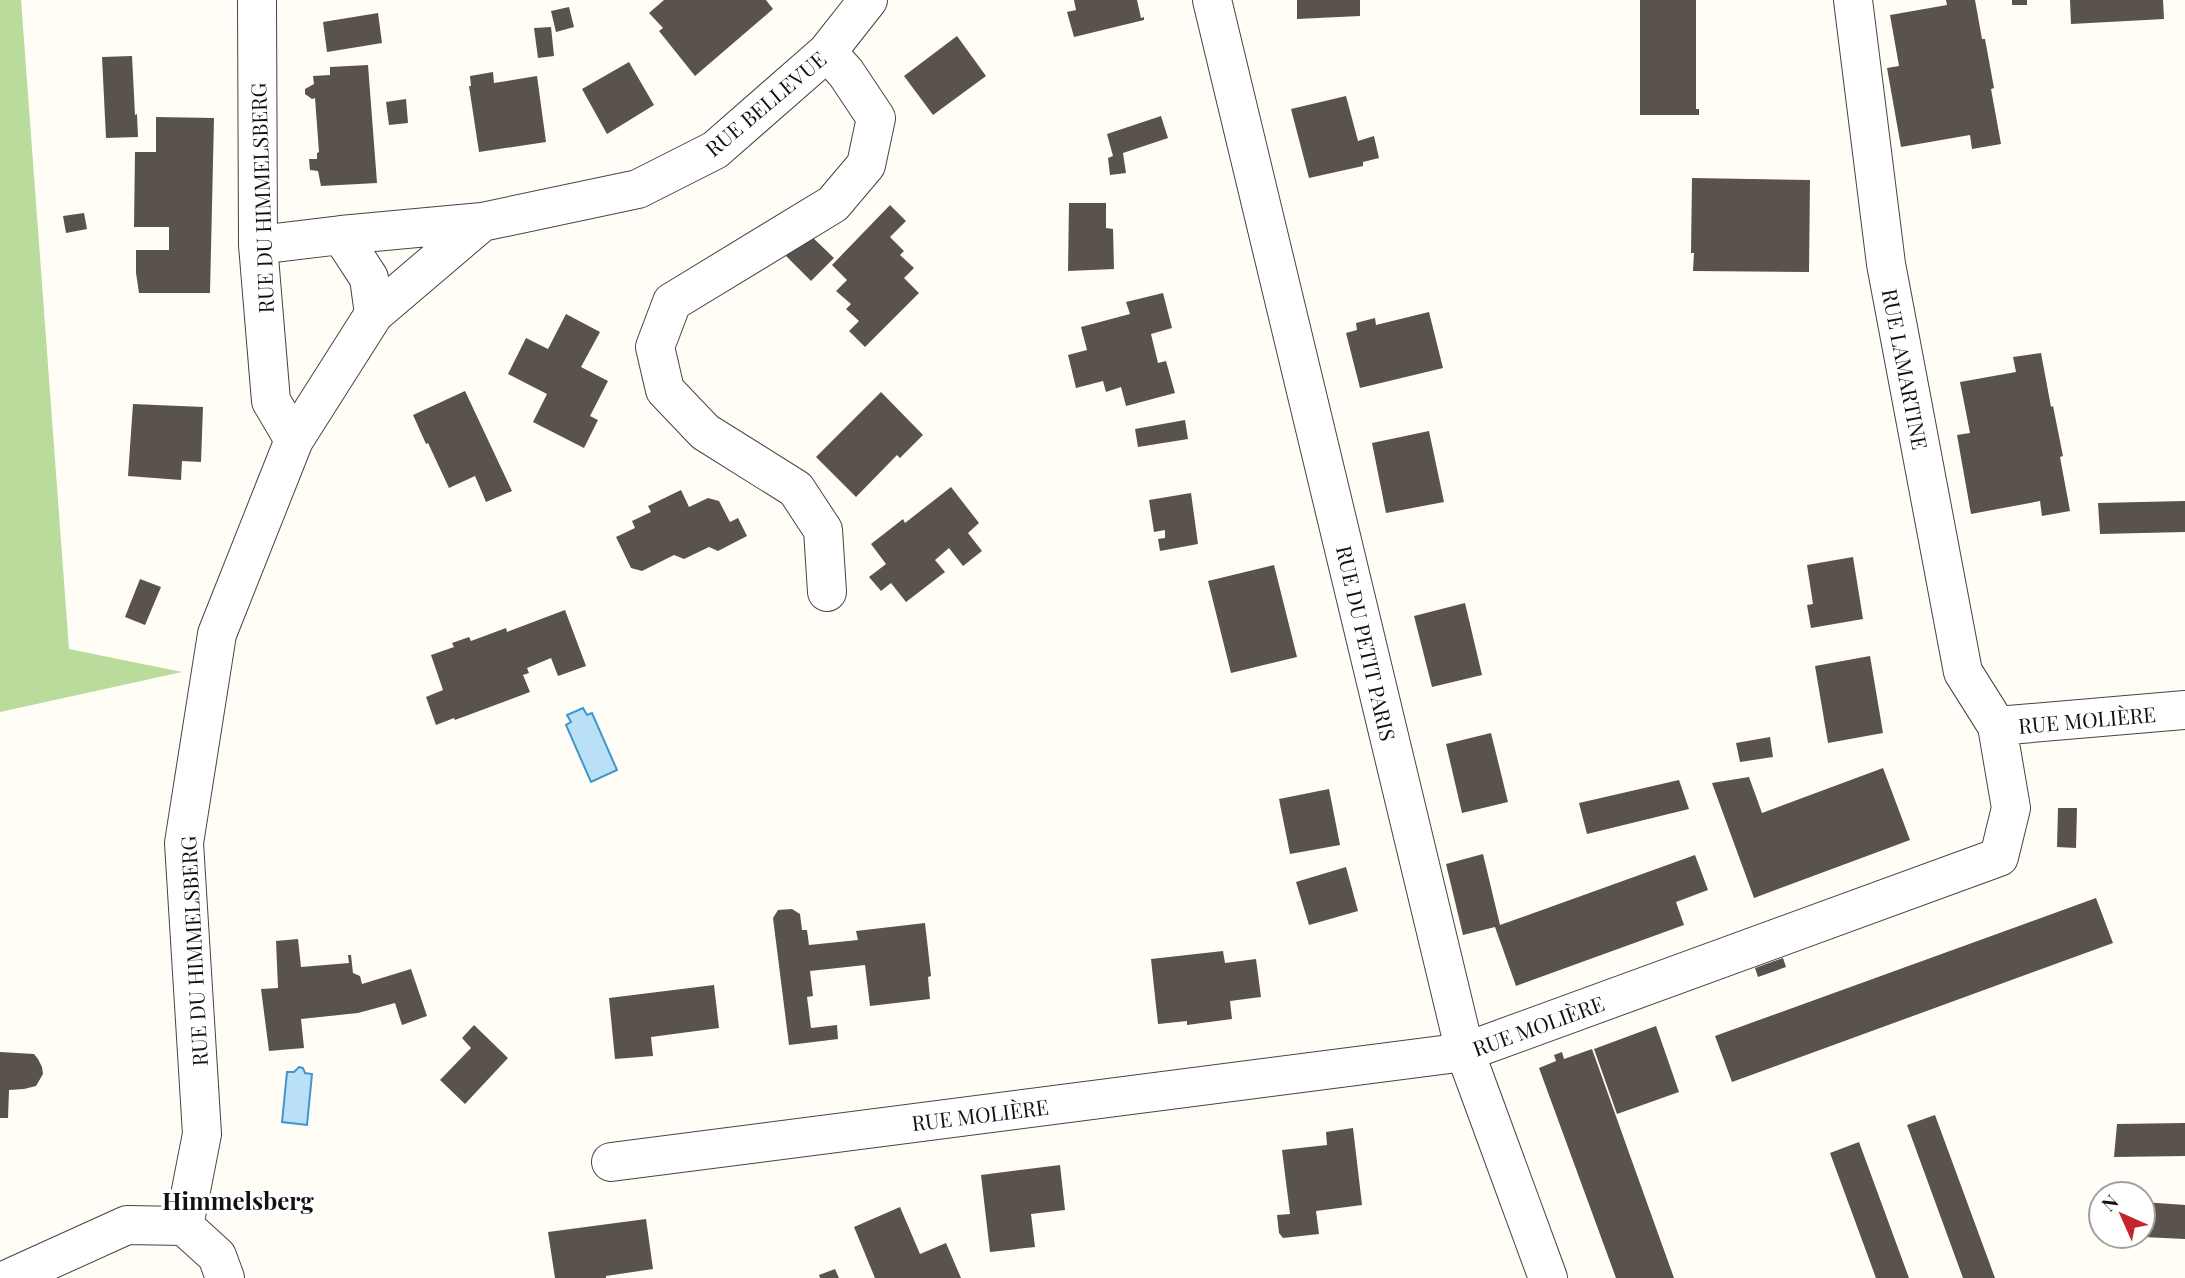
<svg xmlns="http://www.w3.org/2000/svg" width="2185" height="1278" viewBox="0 0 2185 1278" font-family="'Playfair Display',serif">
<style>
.forest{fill:#b9dc9c}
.water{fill:#b9e0f7;stroke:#3f96cf;stroke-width:2}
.building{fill:#5a524d}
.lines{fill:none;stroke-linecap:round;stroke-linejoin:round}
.minor-casing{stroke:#444;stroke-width:40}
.minor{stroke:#fff;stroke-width:38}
.labels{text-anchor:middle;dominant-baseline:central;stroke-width:7;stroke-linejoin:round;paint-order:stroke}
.street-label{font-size:21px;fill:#111;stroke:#fff}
.quarter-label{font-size:24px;font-weight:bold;fill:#111;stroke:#fff}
</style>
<rect width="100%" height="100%" fill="#fffdf5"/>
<path class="forest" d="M0,0H21L69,649L182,672L0,712Z"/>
<path class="water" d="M583,708L587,715L592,713L617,770L591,782L566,725L571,722L567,715Z
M299,1067L303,1068L305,1073L312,1074L307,1125L282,1122L287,1072H294Z"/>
<path class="building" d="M664,0H766L773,9L695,76L659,31L663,28L649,13Z
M1074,0H1137L1141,18L1144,17V20L1074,37L1067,12L1076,10Z
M1297,0H1360V16L1297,19Z
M1640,0H1696V109H1699V115H1640Z
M1946,0H1975L1982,39H1985L1994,88L1991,89L2001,144L1972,149L1970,135L1901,147L1887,68L1899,66L1890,15L1947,5Z
M2012,0H2027V5H2012Z
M2070,0H2163L2164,19L2071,24Z
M569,7L574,27L556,32L551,11Z
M378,13L382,43L327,52L323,22Z
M551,27L554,56L538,58L534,28Z
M957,36L986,76L933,115L904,76Z
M132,56L135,115L137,114L138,137L106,138L102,57Z
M629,62L654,105L607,134L582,89Z
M368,65L377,183L321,186L318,171L310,170L309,159H317V153L319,152L315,98L312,99L305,94V89L314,84L313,76L330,75V67Z
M493,72L494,83L537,76L546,142L479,152L469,86H471L470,76Z
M1346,96L1358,141L1374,136L1379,158L1363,162V166L1309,178L1291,109Z
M406,99L408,123L389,125L386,102Z
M1161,116L1168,138L1123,153L1126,173L1110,175L1108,158L1113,156L1107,134Z
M156,117L214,118L210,293H139L136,273V250H169V227H134L135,152H156Z
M1692,178L1810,180L1809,272L1693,271L1694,253H1691Z
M1069,203H1106V228L1113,229L1114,269L1068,271Z
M890,205L906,221L890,237L904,251L900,255L914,268L904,278L919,293L865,347L849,331L859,321L846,309L851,304L836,291L847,280L832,265Z
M84,213L87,229L66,233L63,216Z
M809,234L834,258L811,281L786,256Z
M1163,293L1172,328L1151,334L1158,363L1166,361L1175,393L1126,406L1121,387L1106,392L1103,381L1076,388L1068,355L1087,350L1081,327L1130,314L1126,302Z
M1429,312L1443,368L1360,388L1346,333L1357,330L1356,323L1375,318L1376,325Z
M566,314L600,332L581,367L608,381L590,416L598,420L584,448L533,422L547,394L508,374L526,338L548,349Z
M2041,353L2051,407L2053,406L2063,456L2060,457L2070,511L2042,516L2040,501L1971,514L1957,435L1970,433L1960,382L2016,372L2013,357Z
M465,391L512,491L486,502L475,476L449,488L428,443L426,444L413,415Z
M881,392L923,435L900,458L897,455L856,497L816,457Z
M133,404L203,407L201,462L182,461L181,480L128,476Z
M1185,420L1188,439L1138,447L1135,429Z
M1429,431L1444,502L1386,513L1372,443Z
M951,487L979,523L968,533L982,551L963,566L949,548L935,560L945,572L906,602L891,583L881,591L869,577L886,564L871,544L903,519L905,523Z
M681,490L689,507L708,498L719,501L730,522L738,518L747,536L718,551L709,547L684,559L674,555L642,571L631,568L616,537L635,528L632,521L651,512L648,506Z
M1191,493L1198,544L1160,551L1158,539L1165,538V530L1154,532L1149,500Z
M2185,501V532L2100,534L2098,503Z
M1853,557L1863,619L1811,628L1807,605L1813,604L1807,565Z
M1274,565L1297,657L1231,673L1208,581Z
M140,579L161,587L145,625L125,617Z
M1465,603L1482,675L1432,687L1414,616Z
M565,610L586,666L558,676L551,658L527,668L529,673L523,675L530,692L455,720L454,718L436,725L426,697L443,690L431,655L454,647L452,643L469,637L471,641L506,628L507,632Z
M1870,656L1883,733L1828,743L1815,666Z
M1491,733L1508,802L1462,813L1446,744Z
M1770,737L1773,757L1740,762L1736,743Z
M1883,768L1910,840L1754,898L1712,783L1749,777L1762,813Z
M1679,780L1689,809L1587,834L1579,803Z
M1329,789L1340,845L1290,854L1279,799Z
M2058,808H2077L2076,848L2057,847Z
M1483,854L1500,925L1695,855L1708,890L1676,902L1684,925L1516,986L1495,927L1463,935L1446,864Z
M1346,867L1358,911L1309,925L1296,882Z
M2096,898L2113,943L1732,1082L1715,1036Z
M792,909L800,914L802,930H807L809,945L858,940L856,931L925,923L931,976L928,977L930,999L870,1006L865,965L810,971L813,996L807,997L811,1028L837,1025L838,1039L789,1045L773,918L778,910Z
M298,939L301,967L349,963L348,955H351L353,973L360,976L362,984L411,969L427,1016L402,1025L395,1003L358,1013L301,1019L304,1048L269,1051L261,989L278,988L276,941Z
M1223,951L1225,963L1256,959L1261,997L1230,1001L1232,1019L1187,1025V1021L1158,1024L1151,959Z
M1783,958L1786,967L1758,977L1755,968Z
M714,985L719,1028L651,1037L653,1056L615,1059L609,998Z
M474,1025L508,1058L465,1104L440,1080L471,1048L462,1038Z
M1656,1026L1679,1092L1617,1114L1594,1049Z
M1592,1049L1628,1150L1674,1278H1616L1539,1068L1556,1061L1554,1055L1562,1052L1564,1059Z
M0,1052L34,1054L38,1059L42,1067L43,1074L36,1086L24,1089L9,1090L8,1118H0Z
M1935,1115L1995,1278H1963L1907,1125Z
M2185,1123V1156L2114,1157L2117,1124Z
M1353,1128L1362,1205L1316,1211L1319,1234L1283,1238L1279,1233L1277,1215L1290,1214L1282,1150L1327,1145L1326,1132Z
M1859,1142L1909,1278H1876L1830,1153Z
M1060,1165L1065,1210L1031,1214L1035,1247L990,1252L981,1175Z
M2143,1202L2185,1205V1239L2143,1237Z
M900,1207L920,1254L946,1243L961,1278H875L854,1227Z
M646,1219L653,1269L606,1276V1278H555L548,1232Z
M835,1269L839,1278H820L819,1275Z"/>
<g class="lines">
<defs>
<path id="minor" d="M257,0L258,245L271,401L294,440
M1212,0L1465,1052L1548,1278
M1853,0L1886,264L1963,672L1997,726
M341,235L369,278L374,314
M258,245L341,235L482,222
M827,592L823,530L796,489L705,432L665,390L655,347L672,302L833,204L866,165L876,118L846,73L827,52
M611,1162L1465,1052L1999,857L2011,808L1997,726L2185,710
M10,1278L127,1225L184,1226
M225,1278L217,1256L184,1226L202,1134L184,843L217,634L294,440L374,314L482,222L638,189L715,150L827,52L868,0"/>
</defs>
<use href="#minor" class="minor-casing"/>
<use href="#minor" class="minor"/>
</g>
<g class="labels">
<g class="street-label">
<text transform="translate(765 103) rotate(-40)">RUE BELLEVUE</text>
<text transform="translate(261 198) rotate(-92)">RUE DU HIMMELSBERG</text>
<text transform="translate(1906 369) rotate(79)">RUE LAMARTINE</text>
<text transform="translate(1367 643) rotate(77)">RUE DU PETIT PARIS</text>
<text transform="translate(2087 719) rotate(-5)">RUE MOLIÈRE</text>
<text transform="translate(193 951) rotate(-93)">RUE DU HIMMELSBERG</text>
<text transform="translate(1538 1025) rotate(-20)">RUE MOLIÈRE</text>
<text transform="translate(980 1114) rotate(-7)">RUE MOLIÈRE</text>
</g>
<g class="quarter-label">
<text x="238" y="1200">Himmelsberg</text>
</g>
</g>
<g transform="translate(2122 1215) rotate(315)"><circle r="33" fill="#ffffff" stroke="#a0a0a0" stroke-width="2"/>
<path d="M0-5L12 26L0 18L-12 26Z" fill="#c4262e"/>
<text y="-10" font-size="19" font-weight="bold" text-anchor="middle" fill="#111111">N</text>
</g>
</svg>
